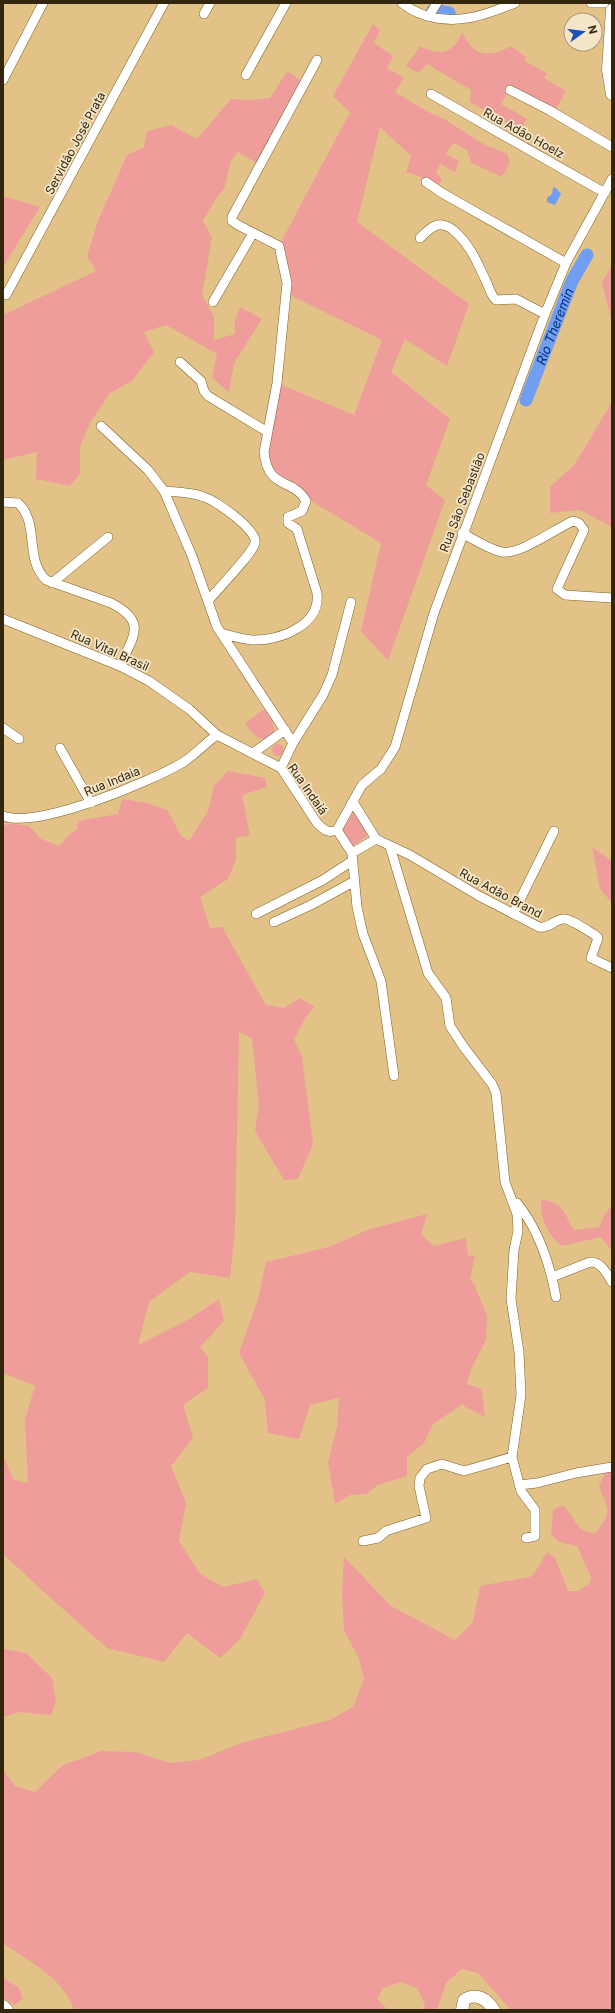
<svg xmlns="http://www.w3.org/2000/svg" width="615" height="2013" viewBox="0 0 615 2013" font-family="Inter,sans-serif">
<style>
.green{fill:#ee9d9b}
.water{fill:#6f9ef2}
.lines{fill:none;stroke-linecap:round;stroke-linejoin:round}
.river{stroke:#6f9ef2;stroke-width:13}
.minor-casing{stroke:#7e6026;stroke-width:10}
.major-casing{stroke:#7e6026;stroke-width:13}
.minor{stroke:#fff;stroke-width:9}
.major{stroke:#fff;stroke-width:12}
.labels{text-anchor:middle;dominant-baseline:central;stroke-width:3.5;stroke-linejoin:round;paint-order:stroke}
.street-label{font-size:12px;fill:#32260e;stroke:#f6e6c9}
.water-label{font-size:13px;font-style:italic;fill:#052c75;stroke:#f6e6c9}
</style>
<rect width="100%" height="100%" fill="#e3c288"/>
<path class="green" d="M373,24L380,30L374,43L393,56L387,68L404,78L395,92L426,111L444,119L488,147H492L507,154L510,163L502,177L471,163L467,150L454,143L445,154L459,161L455,172L440,164L436,173L442,179L437,189L428,180L410,173H406L411,156L380,127L357,222L469,304L447,366L405,339L391,372L450,419L426,485L445,500L388,661L361,631L381,543L283,484L265,463L277,383L354,415L382,340L290,295L279,246L350,112L333,96Z
M462,32C473,56 488,59 511,46L526,57L524,61L547,73L544,78L566,91L555,111L509,89L501,104L527,119L521,131L470,102L471,90L427,64L418,73L406,66L420,46C439,57 455,53 462,32Z
M287,71L302,81L256,163L238,152L231,161L224,189L217,197L203,221L212,238L202,295L214,316V340L235,334V320L240,307L262,319L234,363L229,392L212,378L217,354L166,325L144,332L154,352L132,381L110,393L90,423L80,447V473L70,486L36,479L37,452L3,460V315L96,271L87,256L98,221L127,155L144,147L147,131L171,125L197,139L231,99L250,100L270,98Z
M3,196L40,207L3,267Z
M612,265V322L602,283Z
M612,402V527L580,510L550,513V487L575,464Z
M266,708C272,718 275,724 273,735C259,744 252,734 245,723Z
M272 750a6 6 0 1 1 12 0a6 6 0 1 1-12 0Z
M228,771L265,778L267,787L242,795L250,836L236,837V860L228,879L200,897L210,928L222,927L266,1005L284,1008L300,998L314,1007L306,1017L294,1039L302,1057L313,1144L298,1179L284,1180L255,1131L259,1106L252,1038L239,1032L235,1229L230,1278L190,1272L149,1302L138,1345L189,1319L219,1299L224,1321L200,1347L208,1357V1388L183,1405L193,1438L171,1466L186,1503L179,1541L200,1574L223,1587L257,1579L265,1593L240,1639L220,1658L187,1633L164,1662L107,1648L45,1593L3,1554V1456L14,1480L28,1483L25,1420L35,1386L3,1373V825L14,824L29,826L41,839L59,846L71,833L77,830L78,821L118,814L122,799L148,803L168,811L181,836L189,841L208,811L214,786Z
M354,812L367,832L366,837L353,846L343,830Z
M592,847L612,861V903L600,889Z
M541,1199C565,1205 562,1209 574,1230L599,1227L604,1216L612,1205V1251L601,1237L562,1246C547,1235 540,1218 541,1199Z
M427,1214L421,1235L434,1246L466,1238L468,1255L475,1256L470,1279L474,1284L487,1316L486,1340L472,1367L467,1384L482,1389L485,1417L465,1407L463,1404L433,1424L424,1443L407,1457V1476L378,1485L366,1494L350,1495L335,1504L328,1463L337,1427L339,1398L310,1405L299,1439L268,1433L265,1400L239,1353L258,1299L266,1262L329,1247L367,1230Z
M612,1471V2010H511L478,1973L462,1969L446,1983L437,2010H423L425,2005L417,1988L401,1982L383,1988L377,1999L388,2010H74C64,1978 29,1962 3,1943V1770L15,1786L35,1792L63,1765L102,1751L135,1752L170,1763L199,1760L244,1742L330,1720L353,1707L364,1679L359,1659L344,1630L342,1594L344,1557L391,1606L455,1640L473,1622L480,1586L530,1577C538,1571 541,1560 547,1552L555,1558L568,1591H578L589,1584L591,1577L577,1546L559,1542L551,1533L553,1510L563,1505C577,1518 573,1531 595,1533C613,1511 609,1512 599,1486L605,1473Z
M3,1649L26,1653L52,1678L56,1702L51,1715L19,1712L3,1717Z
M3,1978L18,1987L23,1998L15,2005L3,1998Z"/>
<path class="water" d="M555,187L561,194L555,205L547,202V198L552,194L553,188Z"/>
<g class="lines">
<g class="river">
<path d="M433,10L449,13"/>
<path id="s1" d="M526,400L572,281L587,255"/>
</g>
<defs>
<path id="minor" d="M402,3C410,10 418,13 427,16C459,25 485,15 515,3
M591,3H604
M204,14L210,3
M429,16L437,3
M246,75L286,3
M3,80L43,3
M510,90L549,110L612,147
M431,94L605,193
M426,182L442,193L566,263
M420,238C431,227 439,219 453,230C470,244 477,262 486,281C489,287 491,296 496,300L516,299L545,314
M6,295L164,3
M213,302L253,233
M180,362L201,381L204,391L208,396L266,431
M101,426L148,470L164,491L192,556L217,627L293,743
M164,491C177,492 192,492 204,497C215,500 258,530 255,543C253,553 217,590 208,601
M3,502L18,503C40,523 24,559 46,580L111,603C148,622 133,636 120,666
M462,533C475,540 488,549 502,552C520,555 555,529 573,521L579,523L584,530L557,589L565,595L612,598
M52,583L108,537
M3,619L120,666L149,681L189,709L217,735L281,768L317,823C323,829 328,834 337,830
M221,633C231,636 242,639 252,640C280,641 321,625 317,593L297,529L288,523V517L302,511L306,501C293,477 268,491 264,452L277,383L287,283L279,246L238,225L232,221V217L317,60
M3,728L19,739
M60,748L91,803
M253,753L285,730
M281,768L293,743L323,695L332,675L351,602
M353,802L376,839L410,855L479,896L539,927C548,929 554,920 563,919C570,918 588,931 595,935L598,938L591,958L612,968
M3,816C38,829 149,782 182,763C194,756 205,743 217,735
M337,830L362,785L381,769L395,747L434,613L545,314L566,263L612,179
M337,830L352,853
M390,847L428,973L446,998L450,1026L463,1046L492,1084L496,1093L505,1182L517,1214L518,1231L514,1250L511,1299L519,1352L521,1395L512,1457L521,1491L535,1510V1536L526,1538
M352,853L357,907L363,934L381,981L394,1076
M352,853L376,839
M256,914L323,880L352,861
M513,914L554,831
M274,922L311,905L353,882
M517,1203C538,1229 550,1265 556,1297
M552,1277L590,1262C602,1262 606,1273 612,1282
M519,1485L537,1483L576,1473L612,1467
M363,1541L378,1538L386,1531L426,1518L419,1486L420,1478L427,1469L442,1464L464,1471L512,1457"/>
<path id="major" d="M612,10L608,70L612,94
M3,2006L7,2010
M462,2010L464,2000C476,1992 487,1999 494,2010"/>
</defs>
<use href="#minor" class="minor-casing"/>
<use href="#major" class="major-casing"/>
<use href="#minor" class="minor"/>
<use href="#major" class="major"/>
</g>
<g class="labels">
<g class="street-label">
<text transform="translate(524 133) rotate(29)">Rua Adão Hoelz</text>
<text transform="translate(75 143) rotate(-62)">Servidão José Prata</text>
<text transform="translate(462 502) rotate(-69)">Rua São Sebastião</text>
<text transform="translate(110 650) rotate(24)">Rua Vital Brasil</text>
<text transform="translate(112 781) rotate(-22)">Rua Indaia</text>
<text transform="translate(308 789) rotate(55)">Rua Indaiá</text>
<text transform="translate(501 893) rotate(28)">Rua Adão Brand</text>
</g>
<g class="water-label">
<text stroke="none"><textPath href="#s1" startOffset="79">Rio Theremin</textPath></text>
</g>
</g>
<rect width="615" height="2013" fill="none" stroke="#32260e" stroke-width="8"/>
<g transform="translate(583 32) rotate(76)"><circle r="19" fill="#f6e6c9" stroke="#a8997e"/>
<path d="M0-3L7 15L0 10L-7 15Z" fill="#1852be"/>
<text y="-6" font-size="11" font-weight="bold" text-anchor="middle" fill="#32260e">N</text>
</g>
</svg>
